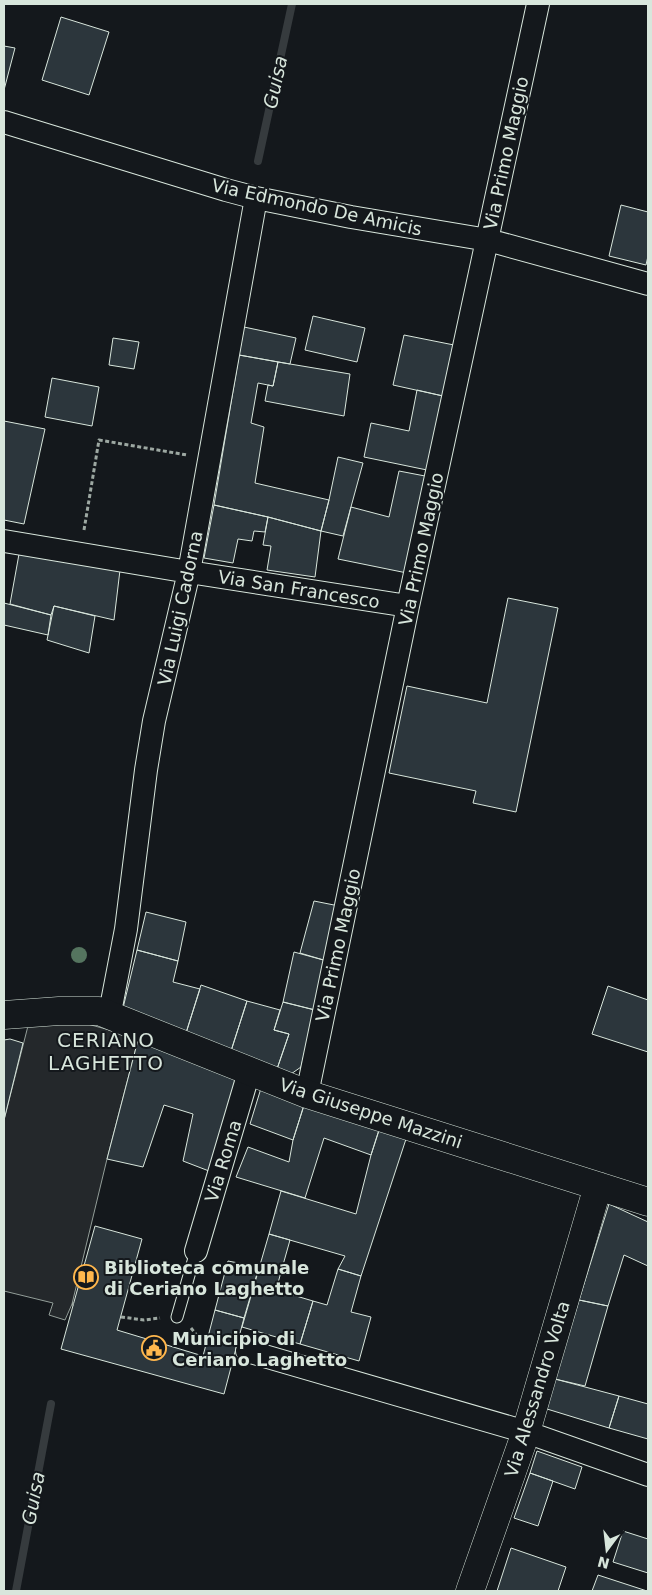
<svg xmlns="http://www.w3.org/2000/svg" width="652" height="1595" viewBox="0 0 652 1595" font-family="'DejaVu Sans',sans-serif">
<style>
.parking{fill:#24282b;stroke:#939e99}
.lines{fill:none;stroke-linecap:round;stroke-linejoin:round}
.stream{stroke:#363b3e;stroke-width:8}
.building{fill:#2c363c;stroke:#d8e6dc}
.service-casing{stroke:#d8e6dc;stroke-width:13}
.minor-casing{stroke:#d8e6dc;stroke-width:24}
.tertiary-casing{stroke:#d8e6dc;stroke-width:29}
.path{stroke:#9da8a2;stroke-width:3;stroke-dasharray:4 2.5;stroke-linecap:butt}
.service{stroke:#14181c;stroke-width:11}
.minor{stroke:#14181c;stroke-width:22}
.tertiary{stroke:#14181c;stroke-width:28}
.tree{fill:#55745f}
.labels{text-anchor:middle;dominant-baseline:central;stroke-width:4;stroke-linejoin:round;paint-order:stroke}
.street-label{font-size:18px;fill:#d8e6dc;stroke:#14181c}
.poi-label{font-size:18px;font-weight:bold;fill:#d8e6dc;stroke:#14181c;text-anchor:start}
.water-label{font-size:19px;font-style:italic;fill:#d8e6dc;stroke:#14181c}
.quarter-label{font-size:20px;letter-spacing:1px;fill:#d8e6dc;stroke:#14181c}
</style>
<rect width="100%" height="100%" fill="#14181c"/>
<path class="parking" d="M73,1020L113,1031L138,1040L107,1159L72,1304L65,1320L49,1315L53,1303L4,1291V1120L29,1022Z"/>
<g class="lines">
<path class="stream" d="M258,161L292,4
M16,1591L51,1404"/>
</g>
<path class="building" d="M61,17L109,32L89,95L42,80Z
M4,46L15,48L4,90Z
M621,205L648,212V256L646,265L609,256Z
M313,316L365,328L357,362L305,350Z
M244,327L296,338L290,364L239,355Z
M404,335L454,345L443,396L393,385Z
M113,338L139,342L134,369L109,365Z
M239,355L278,362L273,386L258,383L251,423L264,427L255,483L329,500L321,531L268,517L214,505Z
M278,362L350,374L344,416L265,401L268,385L273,386Z
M52,378L99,387L92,426L45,417Z
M417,390L443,396L427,470L364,457L371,423L409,431Z
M4,421L45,429L24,524L4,520Z
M338,457L363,463L343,536L321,531L329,500Z
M399,471L425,476L407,573L338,559L351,507L389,517Z
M214,505L268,517L265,532L254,531L252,541L238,539L233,563L204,558Z
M268,517L321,531L315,577L267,570L271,546L263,545Z
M19,554L120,570L114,620L54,606L51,615L10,604Z
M508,598L558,608L516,812L473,803L476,791L389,773L407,686L487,703Z
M4,603L51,615L48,635L4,625Z
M54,606L95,616L89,653L47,640Z
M314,901L339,906L327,961L300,953Z
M146,912L186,922L178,961L137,950Z
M137,950L178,961L173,982L200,989L186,1033L123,1008Z
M294,952L327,961L315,1010L283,1002Z
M201,985L247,1001L231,1051L186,1033Z
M608,986L648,1000V1052L592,1034Z
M247,1001L280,1010L274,1030L289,1034L277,1069L231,1051Z
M283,1002L315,1010L301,1067L291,1074L277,1069L289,1034L274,1030Z
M10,1039L23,1043L4,1120V1040Z
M138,1040L238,1074L209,1171L183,1161L193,1114L164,1105L143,1167L107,1159Z
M262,1085L305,1102L293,1140L250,1124Z
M305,1102L380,1127L371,1155L324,1138L305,1198L236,1177L248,1147L289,1162L293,1140Z
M380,1127L407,1136L361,1276L338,1269L345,1256L269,1234L281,1191L356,1214L371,1155Z
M609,1204L648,1222V1266L624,1255L608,1306L579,1300Z
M95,1226L142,1239L117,1330L203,1356L215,1310L244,1318L224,1394L61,1349Z
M269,1234L290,1240L276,1290L313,1301L300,1344L242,1327Z
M228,1261L259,1267L244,1318L215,1310Z
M338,1269L361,1276L351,1312L371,1317L359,1361L300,1344L313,1301L327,1305Z
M579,1300L608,1306L585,1386L555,1379Z
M555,1379L619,1396L609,1428L547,1409Z
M619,1396L648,1404V1439L609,1428Z
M537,1451L582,1467L575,1489L530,1473Z
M530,1473L553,1481L538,1526L514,1518Z
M623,1531L648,1539V1573L613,1562Z
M511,1548L566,1567L558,1591H497Z
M598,1575L647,1591H592Z"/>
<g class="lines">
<defs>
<path id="service" d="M177,1317L196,1251"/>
<path id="minor" d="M4,122L226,190L256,198L351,217L488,240L648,284
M4,541L189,572L408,606
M99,1011L108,1008L112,1002L126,929L146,770L154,721L189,572L256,198
M307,1094L408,606L538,4
M196,1251L249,1072
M247,1351L526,1432L648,1475"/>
<path id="tertiary" d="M4,1015L59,1011H99L307,1094L648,1202
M470,1591L526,1432L598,1186"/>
</defs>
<use href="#service" class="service-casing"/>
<use href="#minor" class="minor-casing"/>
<use href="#tertiary" class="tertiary-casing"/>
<path class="path" d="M84,530L99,440L187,455
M72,1304H74
M121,1317L144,1320L160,1318
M191,1328L199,1338L207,1340"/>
<use href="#service" class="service"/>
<use href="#minor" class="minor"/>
<use href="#tertiary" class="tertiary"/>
</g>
<circle class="tree" cx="79" cy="955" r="8"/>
<defs>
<symbol id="library-ring" viewBox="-11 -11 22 22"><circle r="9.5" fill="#14181c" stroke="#ffb74d" stroke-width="1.5"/><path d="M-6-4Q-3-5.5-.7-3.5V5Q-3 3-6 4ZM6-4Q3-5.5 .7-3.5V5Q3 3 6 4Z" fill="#ffb74d"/></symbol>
<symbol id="civic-ring" viewBox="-11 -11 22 22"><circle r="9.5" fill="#14181c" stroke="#ffb74d" stroke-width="1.5"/><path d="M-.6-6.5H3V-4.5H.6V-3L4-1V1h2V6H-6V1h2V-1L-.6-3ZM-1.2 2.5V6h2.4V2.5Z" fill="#ffb74d"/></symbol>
</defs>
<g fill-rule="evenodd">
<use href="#library-ring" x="72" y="1263" width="28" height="28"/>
<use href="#civic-ring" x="140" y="1334" width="28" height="28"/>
</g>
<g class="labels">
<g class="street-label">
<text transform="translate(506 153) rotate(-78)">Via Primo Maggio</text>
<text transform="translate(317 207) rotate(12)">Via Edmondo De Amicis</text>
<text transform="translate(421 549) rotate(-78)">Via Primo Maggio</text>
<text transform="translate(299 589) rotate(9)">Via San Francesco</text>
<text transform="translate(180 608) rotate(-78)">Via Luigi Cadorna</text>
<text transform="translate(338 945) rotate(-78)">Via Primo Maggio</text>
<text transform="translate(371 1113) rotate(18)">Via Giuseppe Mazzini</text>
<text transform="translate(223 1161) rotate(-73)">Via Roma</text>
<text transform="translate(537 1389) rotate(-73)">Via Alessandro Volta</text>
</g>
<g class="poi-label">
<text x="104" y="1267">Biblioteca comunale<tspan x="104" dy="21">di Ceriano Laghetto</tspan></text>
<text x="172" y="1338">Municipio di<tspan x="172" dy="21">Ceriano Laghetto</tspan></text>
</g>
<g class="water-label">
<text transform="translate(275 82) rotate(-78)">Guisa</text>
<text transform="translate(33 1498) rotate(-79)">Guisa</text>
</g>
<g class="quarter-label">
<text x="106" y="1040">CERIANO<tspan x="106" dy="23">LAGHETTO</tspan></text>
</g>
</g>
<rect width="652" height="1595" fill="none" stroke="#d8e6dc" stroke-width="10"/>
<g transform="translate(607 1550) rotate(195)" stroke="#14181c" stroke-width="4" paint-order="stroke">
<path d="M0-4L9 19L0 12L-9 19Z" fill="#d8e6dc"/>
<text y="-8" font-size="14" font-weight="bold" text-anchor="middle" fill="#d8e6dc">N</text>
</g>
</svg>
